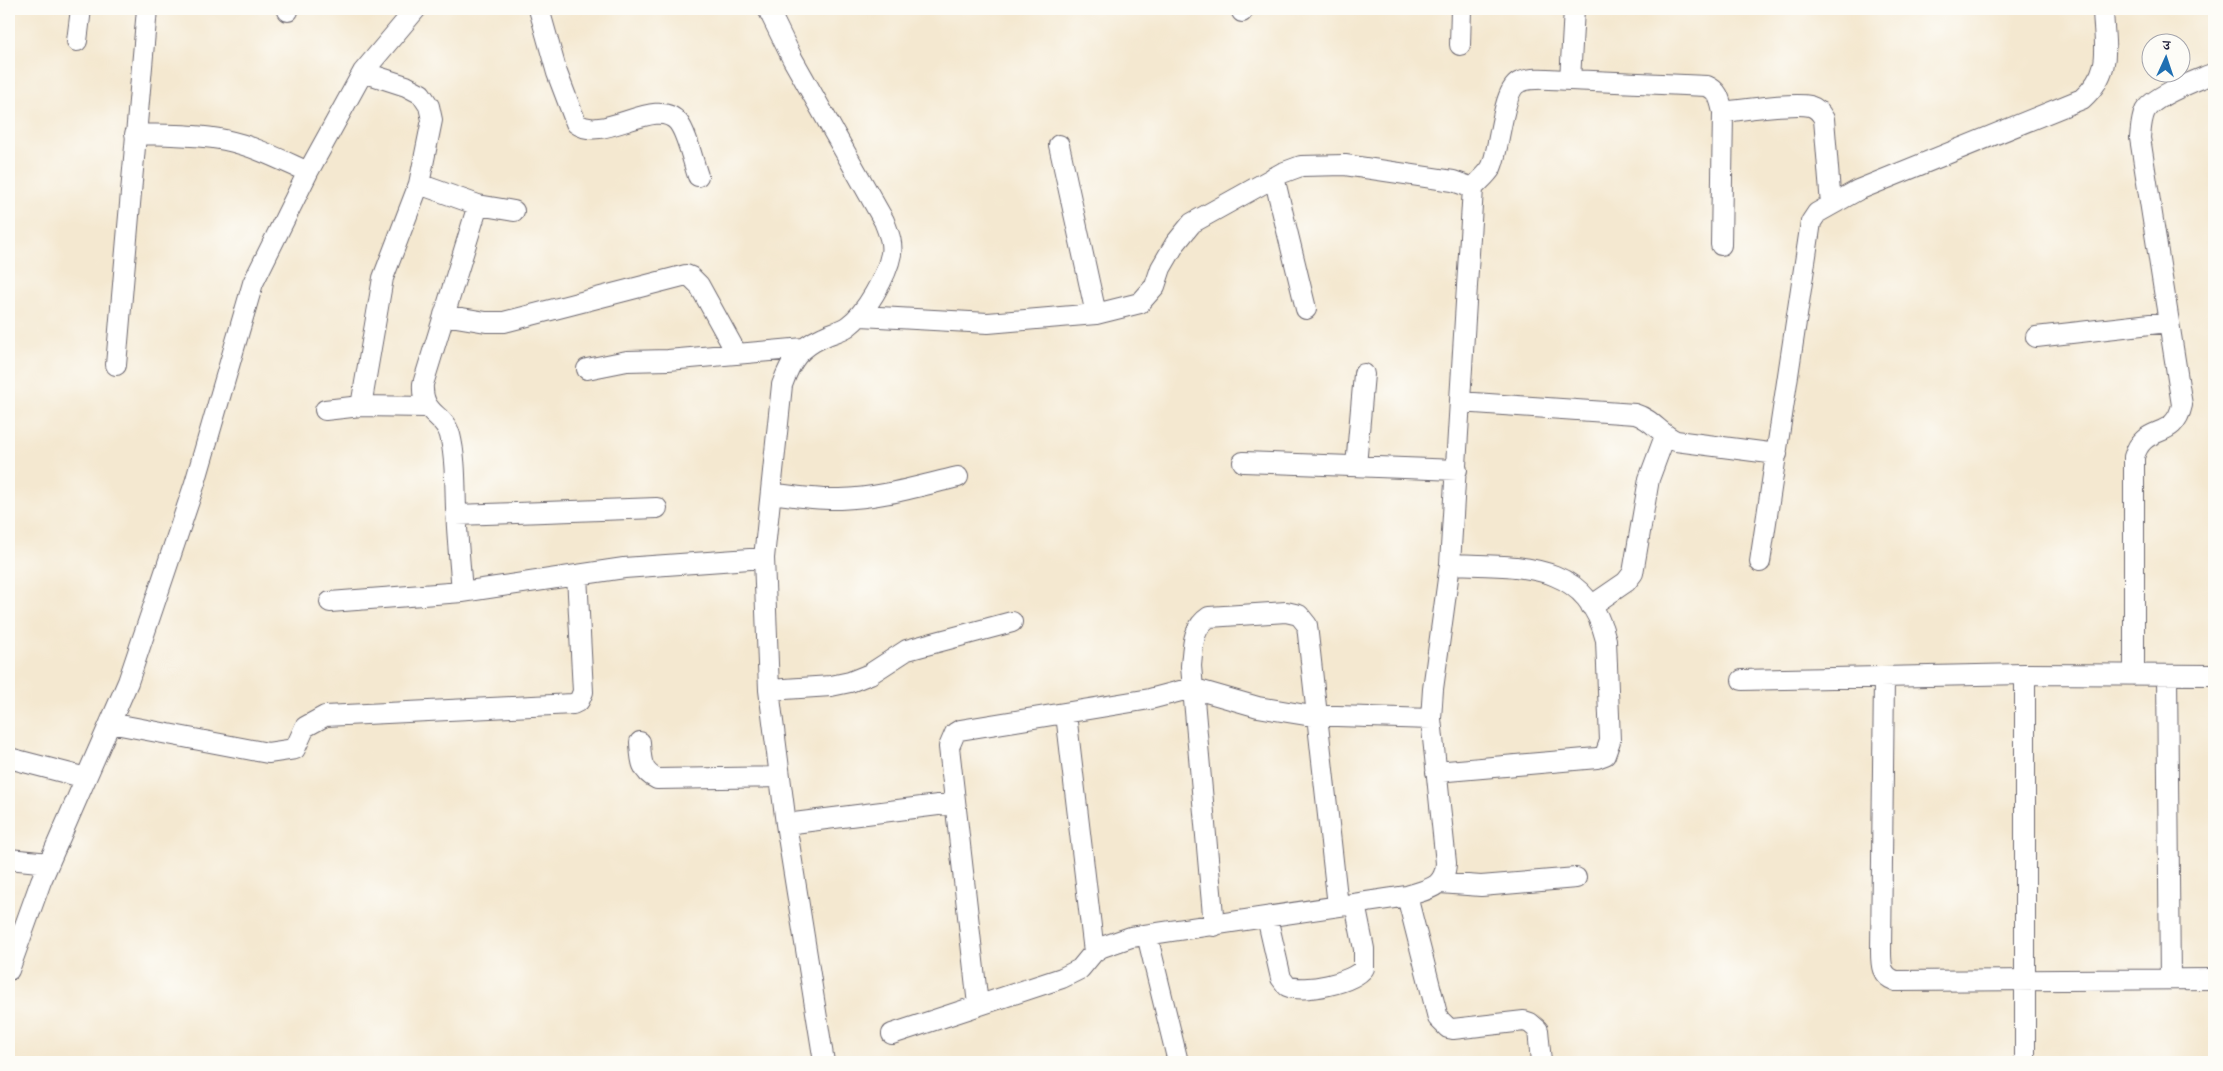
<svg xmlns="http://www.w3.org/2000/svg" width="2223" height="1071" viewBox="0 0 2223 1071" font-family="Alegreya,'Noto Serif Devanagari',serif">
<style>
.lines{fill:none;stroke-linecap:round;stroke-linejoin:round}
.minor-casing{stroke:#6c676f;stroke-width:22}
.minor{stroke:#fff;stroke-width:20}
</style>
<rect width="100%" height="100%" fill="#fdfcf7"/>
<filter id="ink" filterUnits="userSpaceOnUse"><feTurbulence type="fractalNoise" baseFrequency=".02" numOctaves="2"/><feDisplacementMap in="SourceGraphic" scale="10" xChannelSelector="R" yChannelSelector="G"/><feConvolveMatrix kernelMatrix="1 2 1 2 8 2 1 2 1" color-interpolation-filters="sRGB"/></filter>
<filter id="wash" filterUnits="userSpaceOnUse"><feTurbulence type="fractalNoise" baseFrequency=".0096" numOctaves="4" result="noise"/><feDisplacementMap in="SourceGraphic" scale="20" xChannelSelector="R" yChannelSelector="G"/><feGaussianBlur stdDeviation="1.12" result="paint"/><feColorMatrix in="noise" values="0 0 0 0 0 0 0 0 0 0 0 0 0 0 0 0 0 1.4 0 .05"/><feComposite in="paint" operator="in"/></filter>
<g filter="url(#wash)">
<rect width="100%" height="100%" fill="#f4e8d0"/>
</g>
<g filter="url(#ink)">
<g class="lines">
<defs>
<path id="minor" d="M288,9V11
M539,9L557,73L576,123C603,144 656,95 678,122C687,133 693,162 698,176
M768,9L792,58L884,221C888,232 893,242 891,254C887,276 865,314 848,326C841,331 831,333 823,337C799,348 791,360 782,385L764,558L769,690L786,824L824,1062
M1574,9L1570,80L1707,86C1719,91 1720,100 1723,112L1721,245
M1242,12V9
M77,41L81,9
M1460,45L1461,9
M1723,112C1742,110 1794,102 1810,106C1817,108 1821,113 1824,119L1831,205
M135,134C165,135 196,134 225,140C254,146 281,160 308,172
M1059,145L1096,314
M1274,177L1306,309
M419,184L478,205L514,211
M1473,188C1478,182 1487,175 1491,168C1500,151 1502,88 1520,82C1534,76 1555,80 1570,80
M444,315L486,322H504L686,275L691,277L699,285L737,354
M861,316L988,323L1096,314L1140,303L1155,286L1161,268L1175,244L1192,223L1282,173L1301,166L1345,165L1453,181L1473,188L1450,564L1433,689L1431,719L1446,863C1445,888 1428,889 1407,896L1131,937L1102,947L1094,952L1080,969L1062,978L892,1034
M2036,337L2168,322
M116,365L147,9
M587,369L627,361L668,360L804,348
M1460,402L1635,414C1652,419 1660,434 1676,441L1777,454
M361,406L383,278L419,184L432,120L429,106L421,94L406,86L363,72
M325,410L361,406L427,407
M1243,462L1457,470
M1356,466L1364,374
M771,493C794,496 817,500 840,499C880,498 919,486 958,477
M456,515L657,508
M1760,562L1811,222L1817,213L1858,190L2082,99C2114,70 2104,47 2103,9
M462,592C460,564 457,536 456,508C455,484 456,459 450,435C444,413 421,415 423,384L478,205
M330,602L462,592L624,568L764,558
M1591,606L1626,582L1633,573L1649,479L1665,436
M2025,674V1062
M2134,675V457C2144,422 2174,442 2182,405L2140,138C2141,128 2141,120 2145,111C2154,95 2198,80 2214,73
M2167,676L2170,979
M1884,678L1881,951C1881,965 1881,976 1896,981L2214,979
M1742,680L2025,674L2214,675
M769,690L831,686L850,682L870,674L907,650L1012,622
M1066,714L1094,952
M110,723L268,753L295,749L305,727L325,716L573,704L579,701L583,692L577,575
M640,742C641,758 640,771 657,779L780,777
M9,758L86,778
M1436,772L1597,758L1605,755L1610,741L1606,640C1586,559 1518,567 1450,564
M786,824L954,803
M9,859L49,863
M1440,883L1481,886L1576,878
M1407,896L1438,1018L1448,1028L1453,1029L1524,1021L1530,1023L1538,1030L1541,1062
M1267,917L1281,978L1287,986C1304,993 1353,983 1364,968V949L1355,904
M1214,926L1191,666C1193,647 1192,628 1209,617L1286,612L1299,615L1307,625L1338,906
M1147,935L1178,1062
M9,970L41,881L128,682L195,483L253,283L308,172L363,72L416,9
M978,1005L949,747L955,733L960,730L1150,699L1192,688L1258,707L1306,715L1431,719"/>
</defs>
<use href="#minor" class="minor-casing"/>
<use href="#minor" class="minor"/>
</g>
</g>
<rect width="2223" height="1071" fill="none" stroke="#fdfcf7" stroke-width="30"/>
<g transform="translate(2166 58) rotate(3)"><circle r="24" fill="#fdfcf7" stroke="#a5a5ac"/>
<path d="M0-4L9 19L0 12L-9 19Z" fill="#1f6fb2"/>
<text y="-8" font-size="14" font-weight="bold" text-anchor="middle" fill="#22223b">उ</text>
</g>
</svg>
